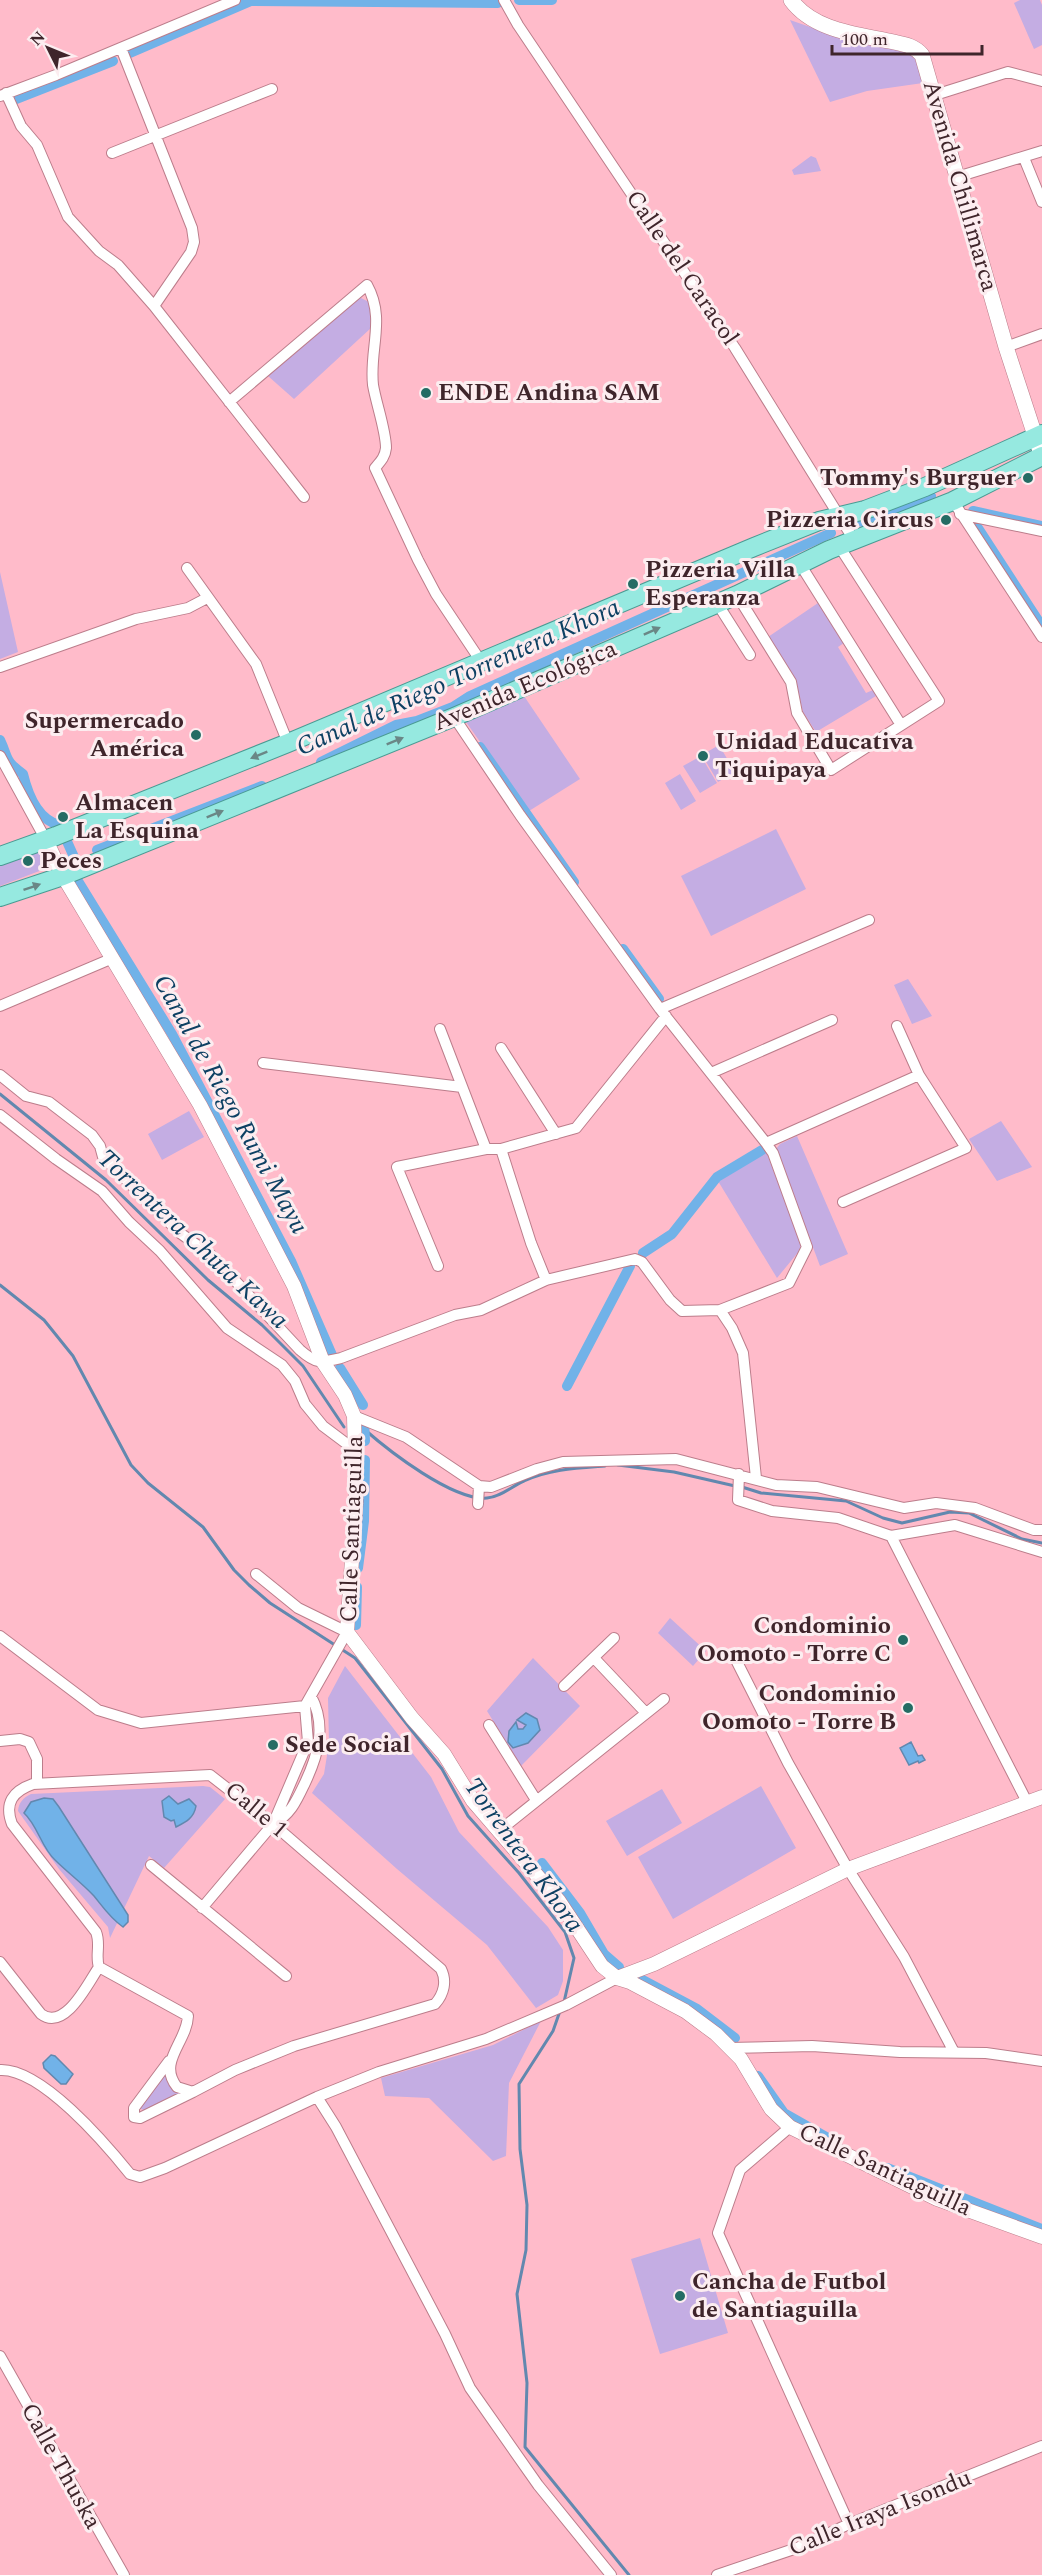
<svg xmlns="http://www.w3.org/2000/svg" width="1042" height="2575" viewBox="0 0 1042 2575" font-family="Spectral,serif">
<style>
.green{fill:#c4ade3}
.water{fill:#71b2e8;stroke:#6288af;stroke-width:1.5}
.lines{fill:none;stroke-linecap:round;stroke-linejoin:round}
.stream{stroke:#6288af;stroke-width:3}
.canal{stroke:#71b2e8;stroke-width:10}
.minor-casing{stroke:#bc7d8b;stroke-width:12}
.tertiary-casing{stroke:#bc7d8b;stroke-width:15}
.secondary-casing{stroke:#bc7d8b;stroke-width:16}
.primary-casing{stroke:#4a9b93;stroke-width:20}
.minor{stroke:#fff;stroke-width:10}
.tertiary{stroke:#fff;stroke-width:14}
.secondary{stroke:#fff;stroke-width:15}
.primary{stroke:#96e9e0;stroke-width:18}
.oneway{fill:#6a8786}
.poi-dot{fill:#246c64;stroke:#fcedf0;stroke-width:2}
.labels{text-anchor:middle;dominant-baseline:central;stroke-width:6;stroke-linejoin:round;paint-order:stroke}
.street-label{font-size:24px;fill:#3f252b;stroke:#fcedf0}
.poi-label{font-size:24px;font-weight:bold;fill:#3f252b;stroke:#fcedf0;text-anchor:start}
.water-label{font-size:26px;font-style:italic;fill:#0d4063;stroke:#fcedf0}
</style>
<rect width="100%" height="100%" fill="#ffbbca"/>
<path class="green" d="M1020,0H1040L1042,5V45L1034,49L1014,3Z
M790,20L859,44L898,49L910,53L918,61L923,83L867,91L830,102Z
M811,156L816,158L821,171L794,175L792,170Z
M361,298L371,303V328L294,399L268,376L356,300Z
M0,572L18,652L0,659Z
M818,603L844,643L838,647L866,693L873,690L876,696L816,732L803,712L796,682L768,637Z
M524,696L580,779L529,811L466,722Z
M719,745L735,772L718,782L702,755Z
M701,756L717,783L700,793L683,766Z
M680,774L696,801L681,810L665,783Z
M776,829L806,889L711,936L681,876Z
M38,849L44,863L42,870L0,886V859Z
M908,979L932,1016L912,1024L894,985Z
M189,1111L204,1137L162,1160L148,1134Z
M1001,1121L1032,1167L997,1181L969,1139Z
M797,1136L848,1254L820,1266L776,1149L780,1144Z
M766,1151L801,1244L800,1250L777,1278L718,1181Z
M670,1618L706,1651L693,1666L658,1633Z
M533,1658L580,1706L521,1766L487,1711Z
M345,1666L431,1777L459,1832L548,1927L563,1950V1981L558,1995L536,2008L487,1945L397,1869L312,1793L324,1774L329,1743L328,1698Z
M203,1786L210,1787L225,1799L164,1868L149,1856L110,1938L108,1927L59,1869L18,1811C19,1802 23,1798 31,1794Z
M761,1786L796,1848L673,1919L638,1857Z
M662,1789L682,1823L627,1856L606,1821Z
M541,2021L509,2083L506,2156L493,2161L429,2098L385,2096L381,2078L493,2045Z
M164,2071L171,2086L183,2094L146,2111L139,2108Z
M700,2238L728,2333L660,2354L631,2259Z"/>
<path class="water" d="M526,1713L537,1719L540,1730L528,1743L513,1748L508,1742L509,1731L516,1722L518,1729H523L526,1725L517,1720Z
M911,1742L918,1756L922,1755L925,1760L919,1763L918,1761L909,1765L900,1748Z
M169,1796L178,1804L189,1799L196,1806C194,1818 186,1822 176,1827L174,1820L171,1821L164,1817L162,1801Z
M44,1798L53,1799L59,1807L128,1915V1922L123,1927C110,1918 103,1907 94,1896C82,1883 67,1872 55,1860C41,1847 38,1826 24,1813L31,1802Z
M51,2055L55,2056L73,2074L66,2084H61L44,2068L43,2063Z"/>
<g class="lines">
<path class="stream" d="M0,1094L106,1180L208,1280L262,1325L303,1366L344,1427
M0,1285L44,1320L73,1356L131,1465L148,1483L203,1527L234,1570L249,1585L270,1603L355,1658L442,1769L468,1816L519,1873L565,1932L574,1958L564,2002
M364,1429C389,1451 453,1501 487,1498C501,1497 512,1486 524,1481C550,1469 578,1468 605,1466
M618,1465L674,1472L735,1486
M742,1487L761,1493L846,1501L883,1518L902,1523L950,1512L969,1513L1022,1539L1042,1543
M560,2011L553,2031L519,2084L520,2149L527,2205L526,2250L517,2294L527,2383L525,2447L629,2575"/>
<path class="canal" d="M519,0H552
M130,53L251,1L498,3
M16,99L113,61
M973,511L1042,526
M862,522L931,496
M974,522L1041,625
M0,740C9,759 4,760 23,774C28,795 37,819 59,825
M480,747L574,882
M321,762L396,725L417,721L453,707L470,696L831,533
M65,837L74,857
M97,850L262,786
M78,881L172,1034L291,1261L332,1355
M623,949L659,999
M643,1253L672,1234L717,1177L762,1150
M340,1368L363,1405
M567,1386L630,1266
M364,1420L365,1441
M358,1568L364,1521L365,1460
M356,1625L357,1587
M542,1863L580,1913L604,1954L619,1967
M635,1976L697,2009L735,2038
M758,2076L784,2113L828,2138
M887,2168L1042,2229"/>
<defs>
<path id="minor" d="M504,0L518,25L735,348L854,540
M121,48L192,228L194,242L191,252L154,306
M6,93L21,126L37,145L68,217L99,251L118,265L154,306L304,497
M935,95L1008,72L1042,81
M0,96L56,75L235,0
M112,153L272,89
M1024,158L1042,202
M957,177L1042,151
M1006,347L1042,334
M229,402L367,285C386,319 369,349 373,385C376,403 386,431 386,448C385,457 381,461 375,468L418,560L436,594L482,663
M953,501L1042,637
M960,514L1042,531
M800,564L901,725
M187,568L256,664L288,743
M737,595L791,682L797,713L831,770L939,701L839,546
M717,603L750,655
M0,667L136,619L188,608L207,598
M0,756L46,840
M0,1006L113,958
M660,1009L869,920
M440,1029L486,1149
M501,1048L556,1134
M263,1063L462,1087
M711,1073L832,1020
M0,1075L26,1096L49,1102L92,1135L100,1146L103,1157L180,1233L211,1255L300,1350C316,1364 320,1363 341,1358L455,1315L481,1310L546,1280L635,1259L642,1262L670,1300L682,1311L720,1310L789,1283L807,1247L773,1153L766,1143L660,1009L520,815L454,717
M0,1115L56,1159L102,1191L129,1222L160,1251L227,1328L282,1365L295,1381L305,1404L323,1426L355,1450
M766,1143L919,1075
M501,1149L531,1243L546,1280
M843,1202L966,1148L919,1075L897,1026
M438,1266L397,1167L486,1149H501L576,1128L666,1016
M720,1310L732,1328L743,1353L756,1478
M354,1416L406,1437L479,1486L491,1487L537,1469L563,1462L676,1459L776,1485L817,1487L904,1508L936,1503L975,1508L1034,1530H1042
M739,1474L738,1500L772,1511L838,1518L891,1536L955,1525L1042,1552
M478,1504L479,1486
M891,1536L1027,1802
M0,1636L98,1710L141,1723L305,1706
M733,1654L788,1763L848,1869L904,1957L954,2052
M594,1658L646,1713
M564,1686L614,1638
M489,1725L536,1800
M0,1741L20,1739L29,1742L37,1759V1784
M210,1775L273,1824L441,1969C447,1981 444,1994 435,2004L294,2046L235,2070L193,2092L177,2087C157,2062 187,2042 188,2016L99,1967C95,1956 101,1944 96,1932L12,1824C4,1803 13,1791 33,1784Z
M273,1824C290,1815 296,1802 304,1785C318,1756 327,1726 311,1696
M499,1831L664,1699
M151,1865L286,1976
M202,1908L273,1824L308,1742L305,1706L347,1632L298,1608L256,1574
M0,1962L41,2014C65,2032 88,1983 99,1967
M730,2048L812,2046L900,2052L986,2053L1042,2061
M169,2061L134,2108V2117L140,2118L193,2092
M0,2070C41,2068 105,2143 130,2174L140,2177L165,2168L317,2097L379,2072L486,2039L566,2005L617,1978
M317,2097L336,2127L445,2334L470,2388L538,2485L611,2575
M790,2127L740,2170L718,2233L849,2524
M0,2356L124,2575
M717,2575L797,2548L849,2524L1042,2446"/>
<path id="tertiary" d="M46,840L63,876L200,1105L294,1286L323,1362L345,1395L354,1416L356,1502L347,1632L412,1718L444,1754L473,1801L559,1901L602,1966L617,1978L630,1982L685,2011L716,2034L741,2059L771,2109L790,2127L937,2199L1042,2237
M617,1978L654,1964L848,1869L1042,1797"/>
<path id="secondary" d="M791,0C813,30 855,34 889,41C902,44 914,45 922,55L1006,347L1042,457"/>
<path id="primary" d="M0,856L56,836L288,743L754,547L819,521L865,510L925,487L1042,434
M0,897L63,876L454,717L737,595L829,550L953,501L1042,456"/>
</defs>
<use href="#minor" class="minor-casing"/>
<use href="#tertiary" class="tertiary-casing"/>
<use href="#secondary" class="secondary-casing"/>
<use href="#primary" class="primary-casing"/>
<use href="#minor" class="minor"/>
<use href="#tertiary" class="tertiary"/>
<use href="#secondary" class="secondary"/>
<use href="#primary" class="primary"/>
</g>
<defs><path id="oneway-solid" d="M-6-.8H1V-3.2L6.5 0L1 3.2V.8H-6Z" transform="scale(1.5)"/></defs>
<g class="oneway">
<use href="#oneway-solid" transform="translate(652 631) rotate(-24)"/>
<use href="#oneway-solid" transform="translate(395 741) rotate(-22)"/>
<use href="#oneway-solid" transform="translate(259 755) rotate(158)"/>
<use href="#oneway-solid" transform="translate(215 814) rotate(-22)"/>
<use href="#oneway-solid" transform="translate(32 887) rotate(-19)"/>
</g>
<g class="poi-dot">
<circle cx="426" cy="393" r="6"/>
<circle cx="1028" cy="478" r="6"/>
<circle cx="946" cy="520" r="6"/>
<circle cx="633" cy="584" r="6"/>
<circle cx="196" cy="735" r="6"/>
<circle cx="703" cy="756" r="6"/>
<circle cx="63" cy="817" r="6"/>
<circle cx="28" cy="861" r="6"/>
<circle cx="903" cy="1640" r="6"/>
<circle cx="908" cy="1708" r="6"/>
<circle cx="273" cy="1745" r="6"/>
<circle cx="680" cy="2296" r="6"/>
</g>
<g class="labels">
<g class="street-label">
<text transform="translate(960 186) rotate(74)">Avenida Chillimarca</text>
<text transform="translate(682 268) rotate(56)">Calle del Caracol</text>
<text transform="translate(525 686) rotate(-23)">Avenida Ecológica</text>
<text transform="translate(352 1529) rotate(-88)">Calle Santiaguilla</text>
<text transform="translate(256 1810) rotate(40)">Calle 1</text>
<text transform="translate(885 2170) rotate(25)">Calle Santiaguilla</text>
<text transform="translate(61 2466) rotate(61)">Calle Thuska</text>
<text transform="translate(880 2513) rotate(-22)">Calle Iraya Isondu</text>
</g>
<g class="poi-label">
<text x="438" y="393">ENDE Andina SAM</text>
<text x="1016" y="478" text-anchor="end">Tommy's Burguer</text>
<text x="934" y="520" text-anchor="end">Pizzeria Circus</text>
<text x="645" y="570">Pizzeria Villa<tspan x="645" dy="28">Esperanza</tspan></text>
<text x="184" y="721" text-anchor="end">Supermercado<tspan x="184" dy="28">América</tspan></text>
<text x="715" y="742">Unidad Educativa<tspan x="715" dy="28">Tiquipaya</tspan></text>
<text x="75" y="803">Almacen<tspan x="75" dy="28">La Esquina</tspan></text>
<text x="40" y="861">Peces</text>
<text x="891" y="1626" text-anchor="end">Condominio<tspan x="891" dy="28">Oomoto - Torre C</tspan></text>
<text x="896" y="1694" text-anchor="end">Condominio<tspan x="896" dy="28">Oomoto - Torre B</tspan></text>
<text x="285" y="1745">Sede Social</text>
<text x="692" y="2282">Cancha de Futbol<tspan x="692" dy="28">de Santiaguilla</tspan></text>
</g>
<g class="water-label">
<text transform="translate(458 677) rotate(-24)">Canal de Riego Torrentera Khora</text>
<text transform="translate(231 1104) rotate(61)">Canal de Riego Rumi Mayu</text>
<text transform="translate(193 1239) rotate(43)">Torrentera Chuta Kawa</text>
<text transform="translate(524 1855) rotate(54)">Torrentera Khora</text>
</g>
</g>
<g transform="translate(48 48) rotate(313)" stroke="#fcedf0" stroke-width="4.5" paint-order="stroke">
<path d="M0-4.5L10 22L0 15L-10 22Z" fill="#3f252b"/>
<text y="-9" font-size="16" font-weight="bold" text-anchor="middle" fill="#3f252b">N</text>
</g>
<path d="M832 45v9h150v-9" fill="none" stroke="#3f252b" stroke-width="3"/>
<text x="841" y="45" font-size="18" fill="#3f252b" stroke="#fcedf0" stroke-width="4.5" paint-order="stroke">100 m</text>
</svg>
